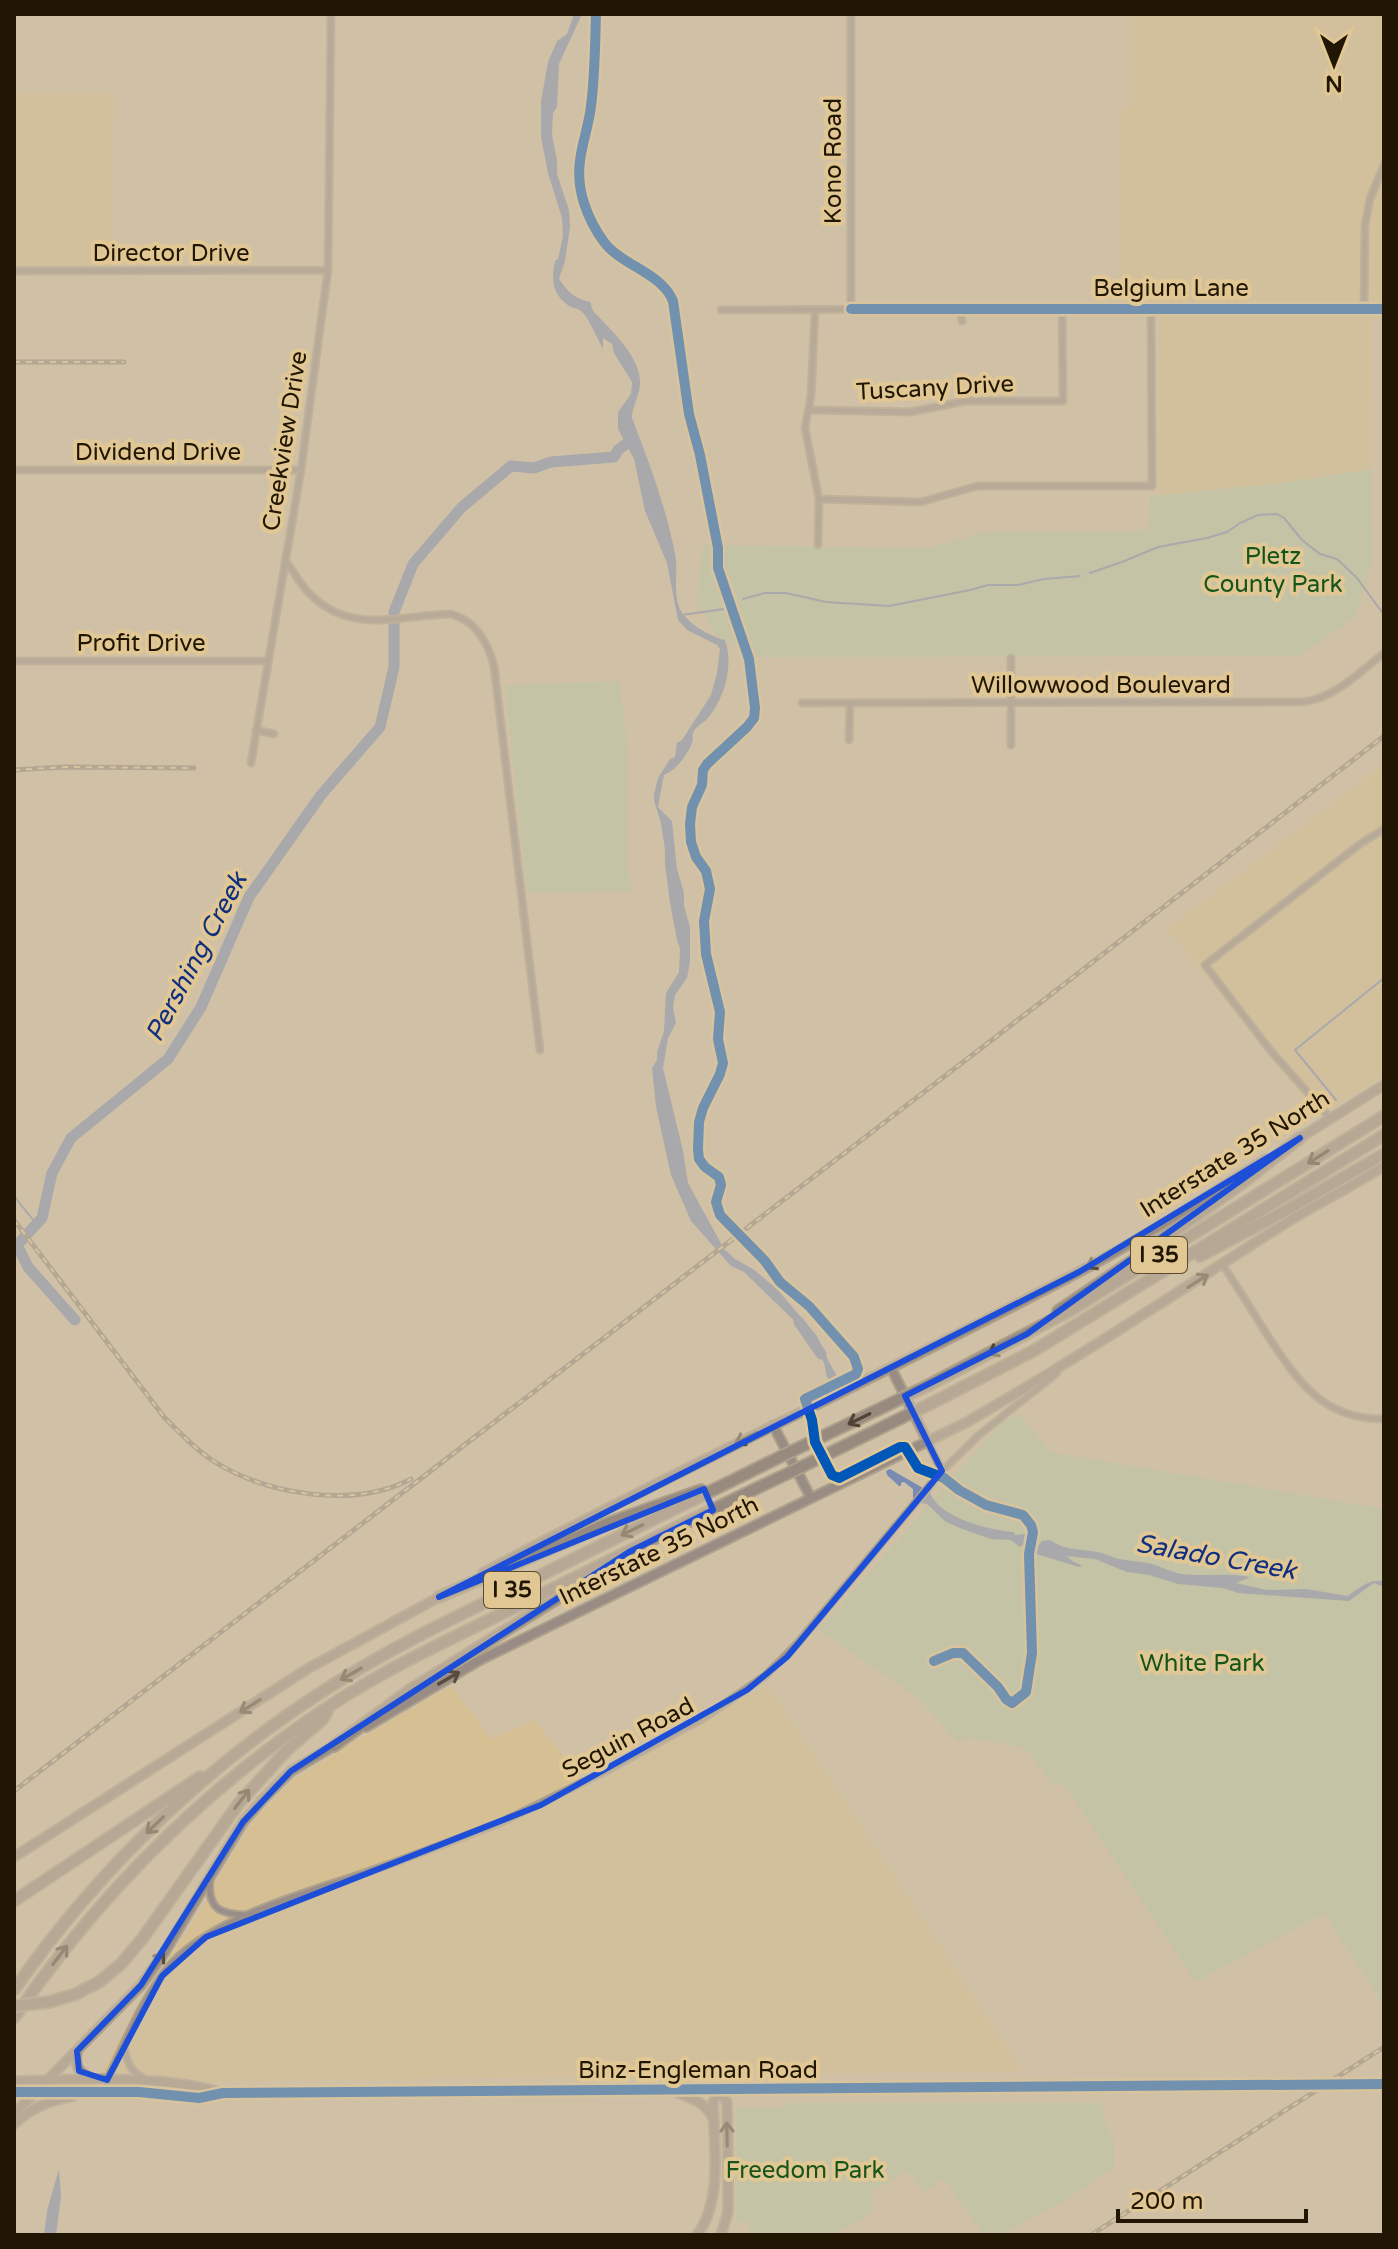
<svg xmlns="http://www.w3.org/2000/svg" width="1398" height="2249" viewBox="0 0 1398 2249" font-family="'Varela Round',sans-serif">
<style>
.built{fill:#d6bf93}
.green{fill:#b7c5a4}
.water{fill:#7a8bb1}
.lines{fill:none;stroke-linecap:round;stroke-linejoin:round}
.stream{stroke:#7a8bb1;stroke-width:2}
.river{stroke:#7a8bb1;stroke-width:11}
.street-casing{stroke:#ada18c;stroke-width:9}
.secondary-casing{stroke:#ada18c;stroke-width:12}
.highway-casing{stroke:#ada18c;stroke-width:14}
.street{stroke:#998e89;stroke-width:5}
.secondary{stroke:#998c84;stroke-width:8}
.highway{stroke:#978a7e;stroke-width:10}
.rail-casing{stroke:#90877e;stroke-width:5}
.rail{stroke:#e1c794;stroke-width:2;stroke-dasharray:6;stroke-linecap:butt}
.highway-bridge-casing{stroke:#ada18c;stroke-width:14;stroke-linecap:butt}
.highway-bridge{stroke:#978a7e;stroke-width:10}
.cycleway-casing{stroke:#e1c794;stroke-width:15}
.cycleway{stroke:#0057b8;stroke-width:10}
.oneway{stroke:#504434}
.oneway2{stroke:#564b3d}
.marked{fill:none;stroke:#1d4ed8;stroke-width:6;stroke-linejoin:round}
.labels{text-anchor:middle;dominant-baseline:central;stroke-width:8;stroke-linejoin:round;paint-order:stroke}
.shield{fill:#e1c794;stroke:#5a4b2e;stroke-width:2}
.shield-label{font-size:22px;font-weight:bold;fill:#201603}
.street-label{font-size:24px;fill:#201603;stroke:#e1c794}
.park-label{font-size:24px;fill:#165519;stroke:#e1c794}
.water-label{font-size:26px;font-style:italic;fill:#102f7e;stroke:#e1c794}
</style>
<rect width="100%" height="100%" fill="#d0c1a6"/>
<path class="built" d="M1131,14H1384V318L1372,319L1371,469L1281,483L1159,495L1160,317L1121,316V108L1131,107Z
M14,93H114L112,267H14Z
M1384,763V1076L1318,1116L1167,929Z
M767,1685L1024,2071L192,2082L147,2074L102,2072L134,2010L193,1923L227,1863L254,1820L293,1781L342,1749L451,1686L491,1739L534,1720L590,1788Z"/>
<path class="green" d="M1371,469L1372,563L1357,615L1300,656L755,657L718,637L696,602L703,545L930,548L983,532L1149,531L1150,496L1281,483Z
M620,681L628,757V872L633,891L527,893L505,685Z
M1019,1413L1051,1452L1384,1509V2001L1381,2002L1324,1913L1196,1982L1068,1790L1059,1783L1054,1787L1025,1748L968,1737L958,1742L918,1698L819,1630L1000,1424Z
M789,2103H1102L1104,2120L1114,2140V2167L1060,2204L1026,2220L1003,2235H984L943,2179L924,2193L907,2170L872,2193L874,2211L835,2235H750L749,2221H736L737,2108H783Z"/>
<path class="water" d="M574,14H582L559,64L557,107L553,113L552,135L557,160V174L569,210L570,227L565,261L559,279C569,293 574,298 590,302L593,311C610,329 638,354 640,380C641,394 632,405 632,418C649,462 666,507 675,554C679,571 672,592 680,609C687,624 710,636 725,640C734,665 725,697 708,718C704,723 698,724 694,731C690,740 695,733 692,743C687,756 675,771 664,775L658,807L672,821L677,869L684,893V906L690,927V962L687,978L675,995L673,1008L676,1023L668,1038L663,1068L683,1151L688,1183L724,1249L735,1259L753,1269L777,1289L817,1336L828,1360L838,1378L830,1381C825,1375 826,1371 824,1363C820,1354 815,1348 813,1339L744,1272L731,1266L691,1221L671,1175L656,1107L652,1068L657,1060V1052L664,1031L666,993L679,972L680,949L677,940L670,903L665,864V850L661,823L654,801V794L658,778L670,759L675,757L677,743L682,740L711,695L717,673L720,649L717,645L687,630L678,620L667,563L645,511L634,459L618,429V412L631,394L632,382L614,353L612,344L603,338V349C599,342 588,316 581,311C577,308 573,308 569,306C552,294 551,280 555,261L558,259L563,236L562,218L548,173L541,137V101L548,62L557,41L567,34Z
M890,1469L930,1492C937,1517 991,1531 1014,1532L1015,1535L1025,1534L1024,1544L1020,1547L1011,1540L991,1539L960,1528L946,1522L927,1504L920,1503L913,1498V1489L904,1482L901,1483V1486H899L887,1475L886,1471Z
M1050,1540C1063,1550 1081,1549 1097,1552C1104,1553 1109,1556 1115,1558C1126,1561 1140,1561 1152,1564C1162,1567 1171,1572 1181,1574C1205,1577 1227,1572 1250,1577L1236,1583L1267,1590L1306,1589L1348,1596C1359,1588 1368,1579 1384,1581V1587L1374,1583L1349,1601L1238,1593L1223,1588L1178,1584L1149,1575L1127,1572L1095,1559L1066,1556L1074,1562L1081,1565L1082,1566L1079,1567L1036,1554V1549L1042,1541Z
M59,2169L61,2196L56,2235H44L47,2211Z"/>
<g class="lines">
<path class="stream" d="M1090,573L1122,562L1158,547L1207,538L1227,532L1240,523L1258,515L1277,514L1284,518L1302,540L1320,554L1337,559L1357,578L1384,615
M743,599L765,593H786L826,602L889,606L970,590L988,585H1018L1044,579L1080,576
M682,615L724,609
M1336,1100L1295,1050L1384,978
M14,1196L37,1225
M14,1241L17,1245"/>
<path class="river" d="M394,612L413,564L462,507L511,466L534,468L551,462L614,457L618,450L631,440
M75,1320L28,1267L17,1245L42,1218L52,1173L71,1138L168,1059L201,1007L249,897L321,795L380,727L394,667V624
M799,1322L821,1354"/>
<defs>
<path id="street" d="M14,271L328,270
M959,308L962,321
M851,309V14
M1364,309L1365,225L1370,199L1384,165
M721,310L1131,308L1384,309
M815,310L811,396L805,428L819,499L818,545
M809,410L910,412L966,401H1063L1062,308
M14,470H301
M819,499L921,502L977,486H1152L1151,308
M285,560C294,572 301,586 312,596C353,635 400,615 451,614C476,621 488,642 494,666L540,1050
M1011,658V745
M14,661H268
M802,703L1302,702C1334,699 1360,672 1384,653
M256,730L274,734
M849,740L850,703
M251,763L301,470L328,270L331,14
M1330,1118L1270,1050L1205,965L1360,844L1384,829
M1223,1265C1237,1287 1252,1310 1266,1333C1296,1379 1322,1420 1384,1419
M928,1442L942,1471
M210,1879C207,1909 220,1914 246,1915
M124,2046C127,2063 130,2071 145,2079
M107,2092V2080C125,2043 144,1994 172,1963C216,1916 310,1892 370,1871C414,1856 458,1839 502,1822L606,1771L704,1718L765,1676L798,1643L942,1471L979,1435L1057,1373"/>
<path id="secondary" d="M1298,1139L1384,1085
M891,1368L928,1442
M773,1425L811,1498
M483,1573C679,1468 882,1376 1079,1272C1143,1238 1205,1198 1266,1159
M366,1727L480,1660L967,1422C1077,1359 1182,1289 1289,1221C1320,1202 1353,1186 1384,1166
M14,1857L309,1668L443,1595
M77,2051C74,2065 78,2072 90,2078
M14,2081C78,2080 157,2074 219,2092
M719,2089L727,2103L728,2167V2212L721,2235
M14,2092H139L199,2098L223,2093L1384,2084
M676,2092C691,2098 705,2102 712,2117
M14,2114L141,1985L164,1953L243,1822L263,1799L291,1771L337,1744
M14,2124C32,2107 49,2101 73,2096
M697,2235C723,2201 714,2144 713,2103L719,2089"/>
<path id="highway" d="M1200,1256L1287,1210L1384,1154
M1058,1311L1134,1260L1241,1184L1300,1138
M929,1385L1071,1310L1384,1116
M936,1401L1035,1350L1384,1135
M439,1597L611,1522L701,1490
M334,1746L410,1690L606,1568
M14,1901L200,1777
M14,1990C99,1868 209,1762 336,1683C396,1645 460,1615 523,1584C610,1541 697,1498 784,1455
M49,2002L76,1994L99,1982L121,1964L142,1939L239,1803L287,1750L322,1720L327,1712
M14,2018C99,1894 205,1788 331,1705C394,1664 463,1633 530,1600C617,1557 704,1513 791,1472"/>
</defs>
<use href="#street" class="street-casing"/>
<use href="#secondary" class="secondary-casing"/>
<use href="#highway" class="highway-casing"/>
<use href="#street" class="street"/>
<use href="#secondary" class="secondary"/>
<use href="#highway" class="highway"/>
<defs>
<path id="rail" d="M14,362H124
M14,770L65,767L194,768
M14,1220L164,1417C180,1433 196,1450 215,1462C268,1495 354,1509 411,1479
M14,1791L1036,1006L1384,736
M1091,2235L1384,2047"/>
</defs>
<use href="#rail" class="rail-casing"/>
<use href="#rail" class="rail"/>
<defs>
<path id="highway-bridge" d="M784,1455L929,1385
M791,1472L936,1401
M14,2006L49,2002"/>
</defs>
<use href="#highway-bridge" class="highway-bridge-casing"/>
<use href="#highway-bridge" class="highway-bridge"/>
<defs>
<path id="cycleway" d="M596,14C595,45 595,76 591,106C589,125 582,143 580,161C576,189 587,219 604,242C622,266 661,272 673,301L689,414L700,455L718,548V568L749,659L755,708L754,718L747,727L707,764L703,770L702,785L692,807L690,824L691,842L696,857L706,871L710,889L704,921L706,954L720,1012L718,1039L723,1063L720,1074L703,1108L699,1122L698,1149L699,1159L705,1167L719,1177L721,1185L716,1202L720,1215L765,1261L780,1282L809,1306L854,1357L858,1369L856,1374L805,1399L812,1420L815,1442L832,1475L839,1478L900,1447H905L918,1468L944,1478L959,1490L986,1505L1023,1515L1031,1525L1033,1532L1029,1554L1032,1653L1026,1692L1012,1703L1006,1699L998,1687L963,1653H953L934,1661
M851,309H1384
M14,2092H139L199,2098L223,2093L1384,2084"/>
</defs>
<use href="#cycleway" class="cycleway-casing"/>
<use href="#cycleway" class="cycleway"/>
</g>
<defs><path id="oneway-shaft" d="M-6 0H5M1.5-3L5.5 0L1.5 3" fill="none" stroke-width="1.6" stroke-linecap="round" stroke-linejoin="round" transform="scale(2)"/></defs>
<g class="oneway">
<use href="#oneway-shaft" transform="translate(1318 1157) rotate(148)"/>
<use href="#oneway-shaft" transform="translate(999 1349) rotate(153)"/>
<use href="#oneway-shaft" transform="translate(859 1419) rotate(154)"/>
<use href="#oneway-shaft" transform="translate(632 1530) rotate(154)"/>
<use href="#oneway-shaft" transform="translate(351 1674) rotate(150)"/>
<use href="#oneway-shaft" transform="translate(242 1799) rotate(-52)"/>
<use href="#oneway-shaft" transform="translate(155 1825) rotate(136)"/>
<use href="#oneway-shaft" transform="translate(60 1955) rotate(-53)"/>
</g>
<g class="oneway2">
<use href="#oneway-shaft" transform="translate(1097 1262) rotate(150)"/>
<use href="#oneway-shaft" transform="translate(1198 1281) rotate(-32)"/>
<use href="#oneway-shaft" transform="translate(746 1438) rotate(154)"/>
<use href="#oneway-shaft" transform="translate(449 1678) rotate(-30)"/>
<use href="#oneway-shaft" transform="translate(250 1706) rotate(148)"/>
<use href="#oneway-shaft" transform="translate(157 1962) rotate(-55)"/>
<use href="#oneway-shaft" transform="translate(727 2134) rotate(-91)"/>
</g>
<path d="M0 0H1398V2249H0ZM1300,1138L1027,1334L905,1396L942,1471L787,1657L747,1690L541,1805L206,1937L162,1976L107,2080L79,2071L77,2051L141,1985L243,1822L291,1771L629,1552L713,1510L704,1489L439,1597L1079,1272Z" fill="#d0c1a6" fill-opacity=".55" fill-rule="evenodd"/>
<path class="marked" d="M1300,1138L1027,1334L905,1396L942,1471L787,1657L747,1690L541,1805L206,1937L162,1976L107,2080L79,2071L77,2051L141,1985L243,1822L291,1771L629,1552L713,1510L704,1489L439,1597L1079,1272Z"/>
<g class="labels">
<g class="shield">
<rect x="1131" y="1237" width="56" height="36" rx="6"/>
<rect x="484" y="1572" width="56" height="36" rx="6"/>
</g>
<g class="shield-label">
<text x="1159" y="1255">I 35</text>
<text x="512" y="1590">I 35</text>
</g>
<g class="street-label">
<text transform="translate(833 161) rotate(-90)">Kono Road</text>
<text x="171" y="253">Director Drive</text>
<text x="1171" y="288">Belgium Lane</text>
<text transform="translate(935 388) rotate(-3)">Tuscany Drive</text>
<text transform="translate(285 441) rotate(-81)">Creekview Drive</text>
<text x="158" y="452">Dividend Drive</text>
<text x="141" y="643">Profit Drive</text>
<text x="1101" y="685">Willowwood Boulevard</text>
<text transform="translate(1235 1154) rotate(-32)">Interstate 35 North</text>
<text transform="translate(659 1551) rotate(-26)">Interstate 35 North</text>
<text transform="translate(628 1738) rotate(-28)">Seguin Road</text>
<text x="698" y="2070">Binz-Engleman Road</text>
</g>
<g class="park-label">
<text x="1273" y="556">Pletz<tspan x="1273" dy="28">County Park</tspan></text>
<text x="1202" y="1663">White Park</text>
<text x="805" y="2170">Freedom Park</text>
</g>
<g class="water-label">
<text transform="translate(196 957) rotate(-62)">Pershing Creek</text>
<text transform="translate(1216 1557) rotate(10)">Salado Creek</text>
</g>
</g>
<rect width="1398" height="2249" fill="none" stroke="#201603" stroke-width="32"/>
<g transform="translate(1334 64) rotate(180)" stroke="#e1c794" stroke-width="6" paint-order="stroke">
<path d="M0-6L14 30L0 20L-14 30Z" fill="#201603"/>
<text y="-12" font-size="22" font-weight="bold" text-anchor="middle" fill="#201603">N</text>
</g>
<path d="M1118 2209v12h188v-12" fill="none" stroke="#201603" stroke-width="4"/>
<text x="1130" y="2209" font-size="24" fill="#201603" stroke="#e1c794" stroke-width="6" paint-order="stroke">200 m</text>
</svg>
